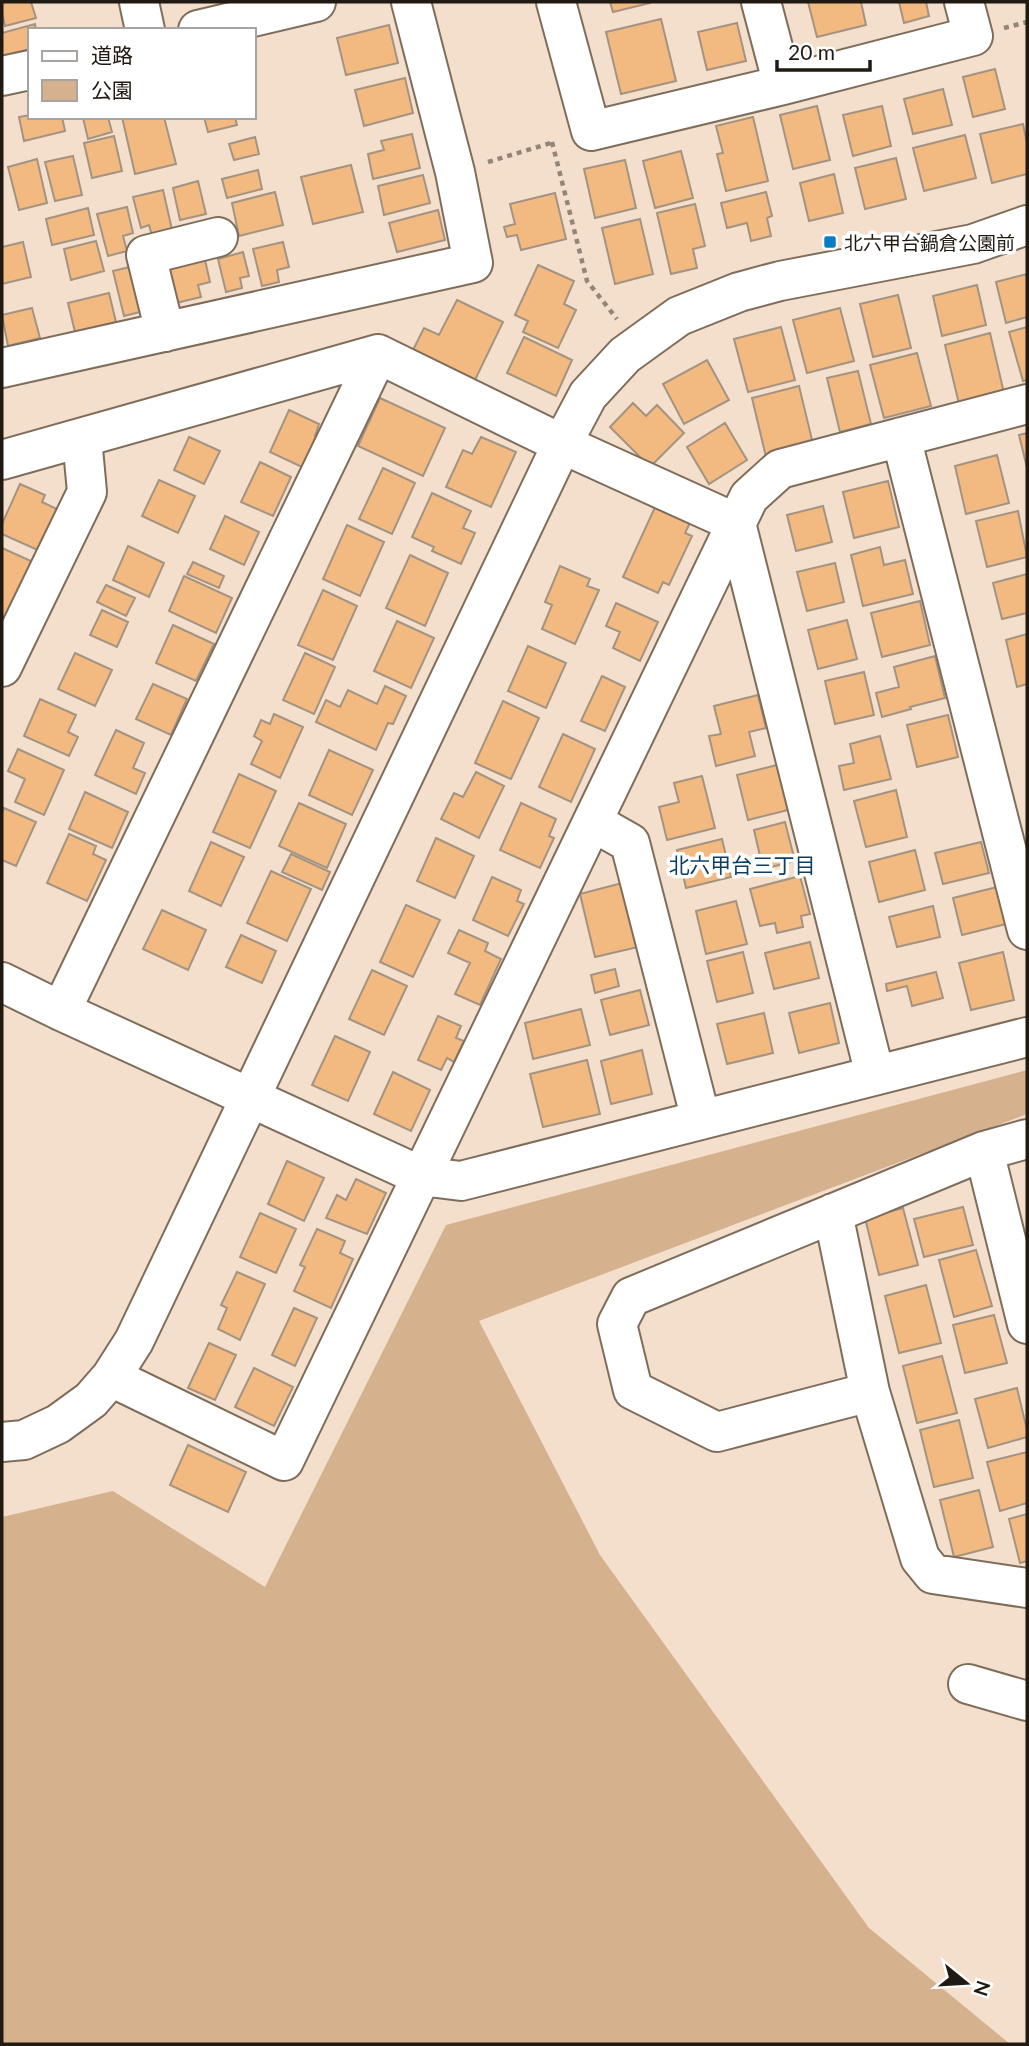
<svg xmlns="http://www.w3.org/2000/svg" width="1029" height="2046" viewBox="0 0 1029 2046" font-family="Lato,'Noto Sans JP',sans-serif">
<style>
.green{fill:#d5b18e}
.building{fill:#f2ba81;stroke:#a59381;stroke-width:2}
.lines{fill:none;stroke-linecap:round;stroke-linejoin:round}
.minor-casing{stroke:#7f6d5c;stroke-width:42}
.path{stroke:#938577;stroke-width:4.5;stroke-dasharray:5 5;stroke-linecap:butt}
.minor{stroke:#fff;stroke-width:38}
.poi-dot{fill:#0b7cc6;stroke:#fff;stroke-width:2.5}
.labels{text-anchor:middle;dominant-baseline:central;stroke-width:7;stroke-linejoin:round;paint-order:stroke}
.poi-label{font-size:19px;fill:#211a13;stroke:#fff;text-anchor:start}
.neighbourhood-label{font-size:21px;fill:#0f3e63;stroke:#fff}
</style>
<rect width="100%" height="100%" fill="#f3dfcb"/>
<path class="green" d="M1027,1070V1114L479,1321L600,1555L869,1928L1010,2044H2V1517L113,1491L265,1587L446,1225Z"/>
<path class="building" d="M2,2H31L36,18L5,26L2,13Z
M610,2H650V3L613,12Z
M808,2H861L866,25L817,37Z
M899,2H926L929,16L904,23Z
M661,19L676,81L621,94L606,32Z
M737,23L746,61L707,70L698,32Z
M35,24L36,30H30V49L2,56V33Z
M389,25L398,63L346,75L337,38Z
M995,69L1005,109L973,117L963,77Z
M405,78L413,113L364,126L355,90Z
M943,89L952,125L913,134L904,99Z
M817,106L830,160L793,169L780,115Z
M882,106L891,146L853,156L843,115Z
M30,115V117H62L65,131L24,141L19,117Z
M87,117H108L112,132L88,139L83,118Z
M122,117H164L176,164L135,174Z
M204,117H235L237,125L208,132Z
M753,117L768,181L726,191L717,154L723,153L716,126Z
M1023,124L1027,143V174L992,183L980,134Z
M412,134L420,168L373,179L368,154L384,150L381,141Z
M965,135L976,178L924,191L913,148Z
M114,136L122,171L92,178L84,143Z
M255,137L259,154L234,160L229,144Z
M681,151L693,198L655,208L643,161Z
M73,156L82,195L55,201L45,162Z
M896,158L906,199L865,209L855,168Z
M37,159L47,203L19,210L8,167Z
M625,160L636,208L595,218L584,169Z
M351,165L363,212L313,224L301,177Z
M258,170L262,189L227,198L222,179Z
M834,174L843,213L809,221L800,183Z
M423,175L430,203L384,215L378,186Z
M198,181L206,214L180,220L173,188Z
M163,190L173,234L153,239L149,225L141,228L133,197Z
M275,192L283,225L239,236L232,203Z
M766,192L772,216L767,218L771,236L751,241L747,223L727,228L721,203Z
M555,193L566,239L521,250L517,235L507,237L504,227L515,224L510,204Z
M695,204L705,246L693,249L697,268L671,274L657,213Z
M127,207L133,233L123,236L127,251L108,256L97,214Z
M88,208L94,235L52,245L46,219Z
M438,210L445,240L397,252L389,223Z
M640,219L653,274L615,284L602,228Z
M96,241L104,271L71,280L64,249Z
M23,242L31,277L2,284V247Z
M283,242L289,267L277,270L279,282L262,286L253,249Z
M243,252L249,276L240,278L242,288L226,292L218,259Z
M205,260L210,282L198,285L201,297L176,303L167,270Z
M138,265L140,312L124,316L113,271Z
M538,265L574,281L564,304L576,310L558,348L523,332L528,321L515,315Z
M1027,274V317L1006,323L996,282Z
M977,285L986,325L942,336L933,296Z
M109,293L116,322L75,332L68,303Z
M898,295L911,348L873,357L860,304Z
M457,300L503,322L474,382L412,352L424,328L439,335Z
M32,308L40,338L8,346L2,315Z
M840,308L854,361L807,373L793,320Z
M781,327L795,380L748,392L734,339Z
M1027,327V380L1023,381L1009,332Z
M990,333L1004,393L959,404L945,345Z
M524,337L572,360L556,396L507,373Z
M917,353L931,406L884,418L870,365Z
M707,360L729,400L684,424L663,384Z
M858,371L871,424L840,432L827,378Z
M799,386L813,444L766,457L752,398Z
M380,398L445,428L423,476L358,446Z
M633,403L646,416L657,405L684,433L650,467L610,427Z
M289,410L319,424L315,436L318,438L304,468L270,452Z
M725,423L747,460L709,484L687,447Z
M1027,433V468L1019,435Z
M189,437L220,451L204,484L174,470Z
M481,437L516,452L491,507L446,487L463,450L472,454Z
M997,455L1009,503L966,514L955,466Z
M260,462L291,477L273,516L241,502Z
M383,468L415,483L392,534L359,519Z
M159,480L195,496L178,533L142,516Z
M888,481L899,527L854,538L843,492Z
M20,484L45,495L42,502L61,511L42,552L2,534V524Z
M432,493L471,511L463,528L475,533L461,564L432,551L434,547L412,537Z
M656,505L691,521L685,533L692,536L669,585L663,582L658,593L623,577Z
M823,506L832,542L796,551L787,515Z
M1018,511L1027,557L987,567L976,521Z
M225,516L259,532L244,565L210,549Z
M347,525L384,542L360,596L323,579Z
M128,546L164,563L149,597L113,580Z
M880,547L884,565L905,560L913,594L863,606L851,555Z
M2,548L33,562L7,618L2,616Z
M410,555L448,573L425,626L386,608Z
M193,562L224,576L219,588L187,574Z
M835,563L844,602L807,611L797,572Z
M560,566L590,579L587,586L599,590L575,644L542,629L552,605L545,602Z
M1027,574V613L1002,619L993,583Z
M184,576L232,598L216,633L169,611Z
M106,585L135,598L126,616L97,602Z
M323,590L357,606L333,660L298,645Z
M920,601L930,645L882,657L871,613Z
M616,603L658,622L640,661L613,648L620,632L606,626Z
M102,610L128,622L117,647L90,635Z
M847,620L857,659L818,669L808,630Z
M397,621L434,638L411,688L374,671Z
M173,625L214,644L196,681L156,663Z
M1027,634V684L1017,687L1006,640Z
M528,646L566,663L546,708L508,691Z
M75,653L112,670L95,706L58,689Z
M305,653L335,667L314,714L283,700Z
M935,656L945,698L910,707L911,709L882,717L876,693L899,687L894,667Z
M864,672L874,715L835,724L825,681Z
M602,676L625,687L605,731L581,721Z
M153,684L187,699L171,735L136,719Z
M385,686L406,696L393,724L388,723L376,750L316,722L326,700L340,707L348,690L377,704Z
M758,695L766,728L749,732L755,756L716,766L709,736L721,734L714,706Z
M40,699L76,715L68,732L78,737L69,756L24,736Z
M503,701L539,718L511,779L475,763Z
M274,714L303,727L280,778L251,764L262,741L254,736L261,720L270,724Z
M948,715L958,757L917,767L907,725Z
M116,730L144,743L133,768L145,773L136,794L95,775Z
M563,734L595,749L571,802L539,787Z
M880,736L891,779L844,790L839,766L854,763L850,744Z
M18,749L64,770L44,815L15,802L25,779L8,771Z
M329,750L373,770L352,815L309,795Z
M777,765L788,810L748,820L737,775Z
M476,772L504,786L479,838L441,819L454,793L463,797Z
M239,774L276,791L250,848L213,832Z
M702,776L715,828L667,840L659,807L679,802L674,783Z
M896,790L907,837L866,847L854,801Z
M85,792L128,812L112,848L69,829Z
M299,803L346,824L327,868L279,846Z
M521,803L556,819L549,836L554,838L540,868L500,850Z
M4,808L36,822L16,866L2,860V814Z
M785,822L795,861L763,869L754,830Z
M69,834L96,846L93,854L106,860L87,901L47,883Z
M436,838L474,856L455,898L417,881Z
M722,839L731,877L686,888L677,850Z
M211,842L244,857L221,906L189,891Z
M981,842L989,873L943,884L935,853Z
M915,850L925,890L879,902L869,862Z
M291,854L330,872L322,890L282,872Z
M271,871L311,889L287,941L247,923Z
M800,876L810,914L801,916L803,927L777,933L775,923L760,926L750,889Z
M492,877L521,890L517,901L524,904L508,936L473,920Z
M626,882L642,946L595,957L580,894Z
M997,887L1006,924L962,935L953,898Z
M736,901L747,944L706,954L696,911Z
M406,905L440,920L413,977L380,962Z
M933,906L940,937L897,947L889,917Z
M162,910L206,930L188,970L143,949Z
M459,930L488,943L485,951L501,959L480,1005L455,994L470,963L448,953Z
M241,935L276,951L262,983L226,967Z
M810,942L819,978L774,989L765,953Z
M743,952L753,993L717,1002L707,961Z
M1003,952L1014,1000L971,1010L959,963Z
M615,969L619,986L595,993L591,975Z
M372,970L407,986L384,1035L349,1019Z
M936,972L943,998L912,1006L907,986L887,991L886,984Z
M640,990L649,1025L610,1035L601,1000Z
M830,1003L839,1043L799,1053L789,1013Z
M581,1009L590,1045L533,1059L525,1023Z
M764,1013L773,1053L727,1064L717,1024Z
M438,1016L461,1026L456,1038L464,1041L454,1062L447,1058L441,1070L418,1060Z
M335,1036L370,1052L348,1101L312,1085Z
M642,1050L652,1094L611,1104L601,1061Z
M587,1060L600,1114L543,1127L530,1074Z
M393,1072L430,1090L411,1131L374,1114Z
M287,1161L324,1178L304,1221L268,1204Z
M356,1179L386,1193L367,1234L326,1218L337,1195L346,1200Z
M963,1207L973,1245L924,1257L914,1219Z
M903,1208L918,1265L879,1275L865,1218Z
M260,1213L296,1229L276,1273L240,1257Z
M317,1229L345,1241L340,1253L353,1259L331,1308L294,1291L305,1267L300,1265Z
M976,1250L992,1306L954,1317L939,1260Z
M237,1272L265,1284L240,1340L218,1329L227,1308L221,1305Z
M926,1285L941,1343L899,1353L885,1296Z
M294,1308L317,1318L295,1366L272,1355Z
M994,1315L1007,1363L965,1373L953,1325Z
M209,1343L236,1355L215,1400L188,1388Z
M942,1356L957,1413L917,1423L903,1366Z
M254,1368L293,1387L274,1426L235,1407Z
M1017,1388L1027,1430V1437L988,1448L975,1399Z
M959,1420L973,1478L934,1487L920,1430Z
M188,1445L246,1472L228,1512L170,1485Z
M1027,1452V1503L1000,1511L987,1462Z
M979,1490L993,1547L954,1557L940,1500Z
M1027,1514V1561L1020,1563L1009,1519Z"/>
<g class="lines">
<defs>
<path id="minor" d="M139,2L145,30
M556,2L591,131L783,85L973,36L964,2
M761,2L783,85
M198,30L316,2
M2,76L30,70
M165,332L146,255L218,237
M2,368L473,263L455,172L411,2
M901,437L1027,930
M2,460L378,354L562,444L736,523
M736,523L875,1075
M2,667L87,492L82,438
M593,822L630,843L701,1120
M2,982L61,1011L421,1176L461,1181L1027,1037
M61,1011L378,354
M984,1151L1027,1324
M833,1213L870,1392L920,1558L933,1574L1027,1588
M111,1377L284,1461L749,497L780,469L1027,404
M870,1392L717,1432L633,1390L617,1324L631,1297L984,1151L1027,1139
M2,1442L24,1440L58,1424L91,1400L111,1377L134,1341L562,444L588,395L625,355L679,316L739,292L780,281L973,244L1027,225
M968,1684L1027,1701"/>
</defs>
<use href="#minor" class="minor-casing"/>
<path class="path" d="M1004,28L1027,22
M552,142L587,281L617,319
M488,162L554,142"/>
<use href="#minor" class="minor"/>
</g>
<rect class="poi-dot" x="823" y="235" width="14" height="14" rx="3.5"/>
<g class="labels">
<g class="poi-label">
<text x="844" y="242">北六甲台鍋倉公園前</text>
</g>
<g class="neighbourhood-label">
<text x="742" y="864">北六甲台三丁目</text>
</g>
</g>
<rect width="1029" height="2046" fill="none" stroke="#211a13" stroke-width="7"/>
<rect x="28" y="28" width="228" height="91" fill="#ffffff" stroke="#a6a3a1" stroke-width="2"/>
<rect x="42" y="51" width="35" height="10" fill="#ffffff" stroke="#a6a3a1" stroke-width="2"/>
<text x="91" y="63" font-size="21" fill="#211a13">道路</text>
<rect x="42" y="80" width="35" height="21" fill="#d5b18e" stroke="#a6a3a1" stroke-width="2"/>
<text x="91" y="98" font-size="21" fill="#211a13">公園</text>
<g transform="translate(966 1983) rotate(108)" stroke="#ffffff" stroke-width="5" paint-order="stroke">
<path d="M0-5L12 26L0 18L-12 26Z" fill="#211a13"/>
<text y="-10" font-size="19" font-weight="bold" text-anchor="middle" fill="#211a13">N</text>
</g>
<path d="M777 60v10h93v-10" fill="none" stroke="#211a13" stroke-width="3.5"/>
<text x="788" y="60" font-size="21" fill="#211a13" stroke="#ffffff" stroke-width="5" paint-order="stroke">20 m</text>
</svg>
